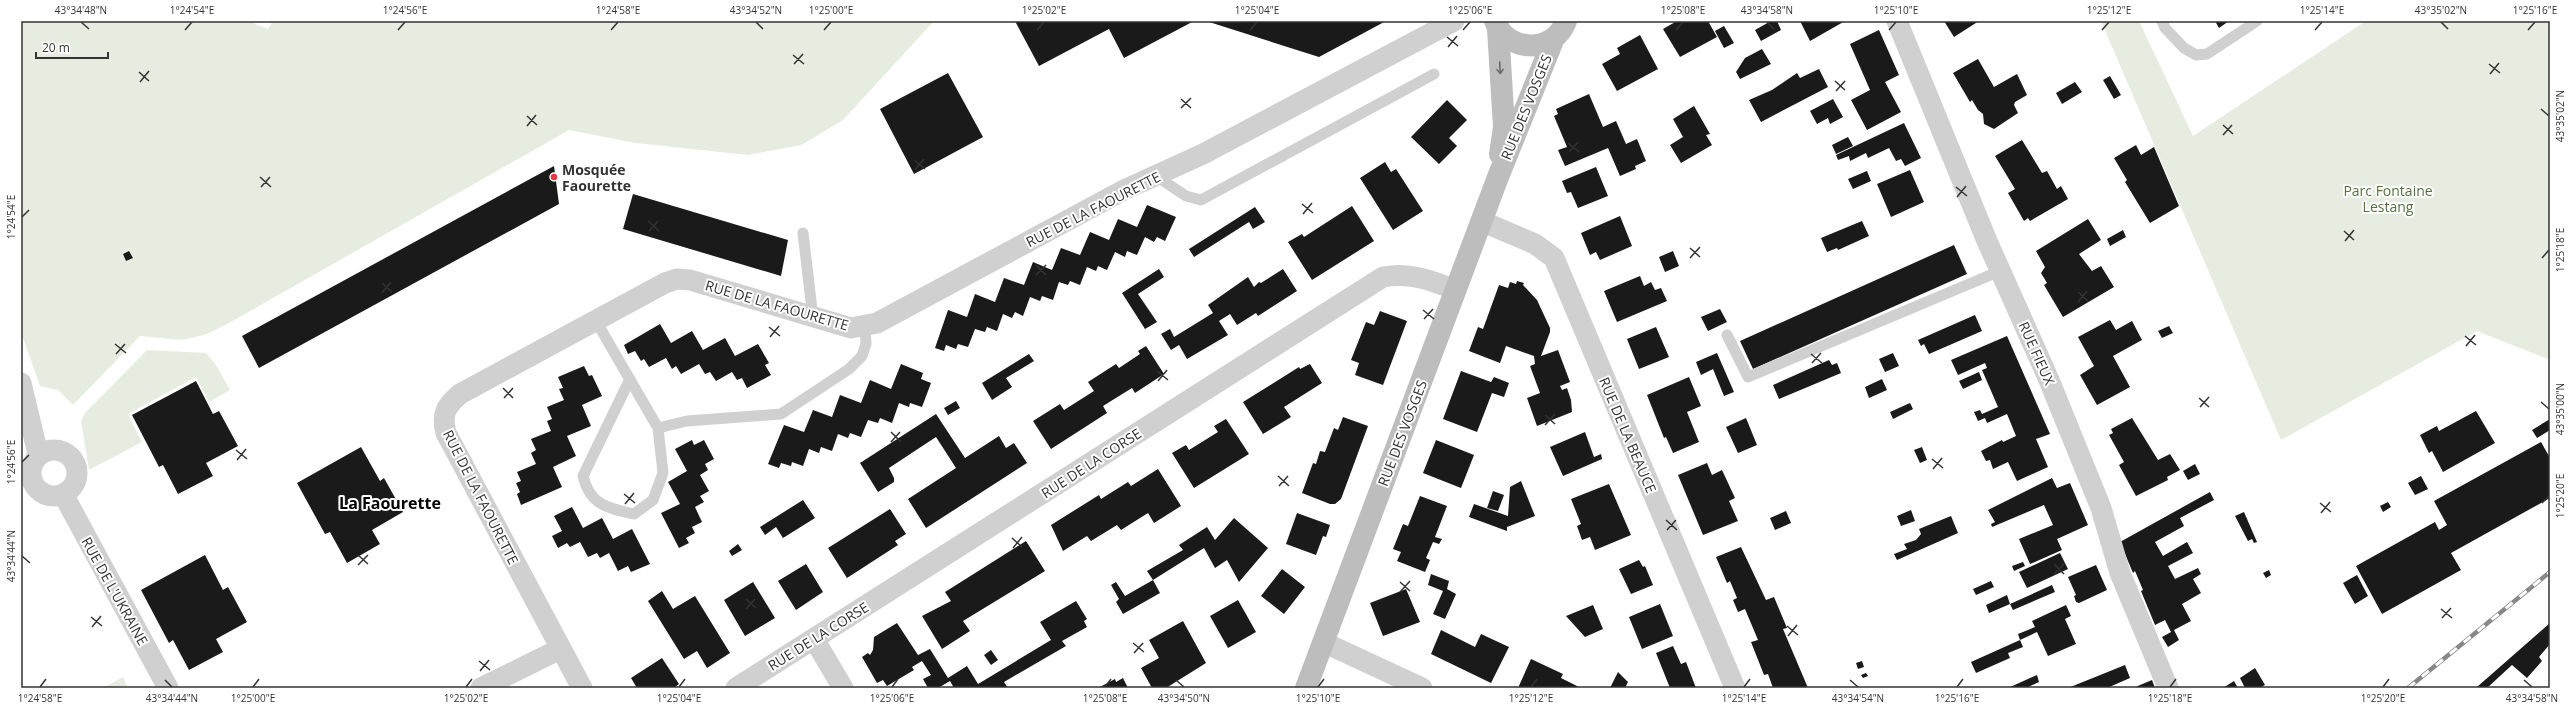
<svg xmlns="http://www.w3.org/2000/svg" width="2571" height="709" viewBox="0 0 2571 709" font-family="'Open Sans',sans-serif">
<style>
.green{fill:#e6ecdf}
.building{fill:#1a1a1a}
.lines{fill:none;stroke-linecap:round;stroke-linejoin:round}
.lane{stroke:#d0d0d0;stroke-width:11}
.street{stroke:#d0d0d0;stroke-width:21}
.secondary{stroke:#bdbdbd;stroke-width:22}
.rail-casing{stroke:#888;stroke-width:4.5}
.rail{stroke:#fff;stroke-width:3;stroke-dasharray:9;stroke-linecap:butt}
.oneway{stroke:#6a6a6a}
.ticks{fill:none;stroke:#333;stroke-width:1.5}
.poi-dot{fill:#e63946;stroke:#fff;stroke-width:1.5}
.labels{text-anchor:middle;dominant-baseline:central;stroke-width:4;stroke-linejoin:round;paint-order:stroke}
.street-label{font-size:14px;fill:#333;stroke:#fff}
.poi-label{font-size:14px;font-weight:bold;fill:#333;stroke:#fff;text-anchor:start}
.park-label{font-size:14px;fill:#56703f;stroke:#fff}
.quarter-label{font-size:16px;font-weight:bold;fill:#000;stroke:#fff}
.neatline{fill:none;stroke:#333;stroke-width:1.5}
.ticks-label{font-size:10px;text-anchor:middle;fill:#333}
</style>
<rect width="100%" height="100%" fill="#fff"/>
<path class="green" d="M21,21H248L268,29L273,21H934L843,120L801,145L748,155L636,143L569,130L229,323L207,334L182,340L140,336L73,405L58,390L40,386L21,332Z
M2101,21H2139L2193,136L2366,21H2550V360L2477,331L2281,440Z
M147,350L206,353L216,365L230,390L209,402L196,377L128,414L142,442L89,470L81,421L85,413Z
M123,677L128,688H103Z"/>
<path class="building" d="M1015,21H1194L1124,58L1109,29L1039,66Z
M1206,21H1386L1319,57Z
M1677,21H1708L1717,37L1680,57L1663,29Z
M1771,21H1777L1781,30L1761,41L1755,30Z
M1800,21H1845L1810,41Z
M1944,21H1979L1954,37Z
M2215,21H2229L2219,28Z
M1724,26L1734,43L1724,48L1715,31Z
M1879,30L1899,75L1885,82L1901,112L1867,130L1851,100L1870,90L1850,44Z
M1640,35L1658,69L1617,91L1602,64L1620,54L1617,48Z
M1762,49L1771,64L1740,79L1736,72L1745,58Z
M1978,59L1994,87L2017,74L2027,95L2015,102L2014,105L2018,113L1994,129L1984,124L1983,114L1978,110L1972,100L1970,102L1953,73Z
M1819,69L1828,87L1761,122L1749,100L1772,90L1797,73L1800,78Z
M948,73L983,137L914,174L880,109Z
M2110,76L2121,95L2114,99L2103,80Z
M2075,82L2082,92L2062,104L2056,93Z
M1589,94L1603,127L1616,121L1626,144L1637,139L1646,161L1635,166L1636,169L1620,176L1608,148L1565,166L1558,150L1567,147L1554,116L1558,114L1556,109Z
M1833,99L1843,117L1830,124L1828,118L1817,124L1810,111Z
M1447,100L1467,120L1449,138L1457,146L1439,164L1411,137Z
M1694,106L1710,134L1706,135L1712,145L1681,163L1670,145L1683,137L1673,119Z
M1904,123L1921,158L1905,166L1901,159L1896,161L1889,148L1868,158L1866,153L1850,161L1849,156L1838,160L1836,155Z
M1848,137L1853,146L1836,154L1832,145Z
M2022,140L2042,173L2047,171L2057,189L2061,186L2068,199L2030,221L2028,218L2024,221L2008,193L2015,189L1995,156Z
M2136,145L2141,155L2154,147L2179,206L2150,223L2125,182L2127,180L2114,158Z
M1385,162L1391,172L1396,169L1423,211L1393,230L1360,178Z
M554,166L559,204L259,368L242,336Z
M1596,167L1608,196L1578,208L1571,192L1567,193L1562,181Z
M1910,170L1924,202L1891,217L1877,184Z
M1867,171L1871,181L1853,189L1848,179Z
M633,194L788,240L781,276L623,229Z
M1147,205L1176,217L1165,241L1157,237L1154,242L1145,237L1137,255L1127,251L1125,257L1115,252L1107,270L1098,266L1096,271L1087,267L1080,285L1070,281L1068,285L1059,282L1053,300L1042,296L1040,301L1030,297L1023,316L1015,312L1012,318L1003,314L997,331L987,327L985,332L975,329L968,347L958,344L956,349L946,345L944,351L935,348L948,310L967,317L975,294L995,302L1004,278L1024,285L1033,262L1052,270L1061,248L1080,255L1090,232L1109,240L1118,219L1137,227Z
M1352,206L1374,241L1312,280L1288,242L1302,234L1304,237Z
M1255,207L1265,222L1253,229L1249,222L1194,257L1189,249Z
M1620,216L1632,246L1600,260L1596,252L1590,255L1581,233Z
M2088,219L2101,240L2079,254L2092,271L2101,266L2114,287L2063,317L2044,285L2047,283L2041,273L2045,267L2036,251Z
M1862,221L1869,236L1838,250L1837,248L1827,252L1821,238Z
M2123,230L2126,237L2110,246L2107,239Z
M1954,245L1967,274L1753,369L1740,341Z
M129,251L133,258L126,261L123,254Z
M1673,251L1679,266L1665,272L1659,257Z
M1159,269L1164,277L1138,294L1157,322L1145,329L1122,293Z
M1283,269L1297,291L1258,316L1256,313L1237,325L1230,314L1219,321L1228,335L1187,359L1179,345L1171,350L1161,334L1170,329L1174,337L1213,313L1208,305L1248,277L1254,287L1259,282L1261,283Z
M1640,276L1644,286L1651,282L1655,290L1661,288L1667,301L1617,322L1604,291Z
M1517,281L1524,283L1523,285L1537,300L1550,328V332L1541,356L1558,350L1570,382L1560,386L1562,390L1567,388L1571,400L1572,412L1537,426L1527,398L1540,393L1530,366L1535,364L1534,356L1506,346L1500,363L1469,351L1478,327L1483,329L1499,285L1508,288L1510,282L1516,284Z
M1720,309L1727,322L1708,331L1701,317Z
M1380,311L1407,321L1383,385L1355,375L1359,363L1351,360L1366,322L1374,325Z
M1975,315L1982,331L1929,354L1924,344L1921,346L1918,340Z
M2110,320L2116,330L2132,321L2142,340L2113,356L2130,387L2097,405L2080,375L2094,366L2078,337Z
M660,324L671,343L692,331L703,350L725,338L735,356L758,344L769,363L765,365L771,375L747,388L742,378L737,380L732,372L716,381L710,372L705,374L699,364L681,374L676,366L672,369L666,358L649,367L644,359L641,361L635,351L628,354L624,345Z
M2169,326L2173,333L2162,338L2158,331Z
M1656,327L1669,357L1639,369L1627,339Z
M2007,336L2050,434L2036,439L2048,467L2017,481L2008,462L1993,469L1990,460L1986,461L1981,451L2002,440L2003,442L2016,436L2007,414L1987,423L1985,418L1978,421L1974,412L1980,410L1982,414L1998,407L1982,370L1987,368L1985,363L1958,375L1951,360Z
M1146,346L1164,374L1135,393L1132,388L1103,406L1107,413L1051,449L1033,421L1060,404L1064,410L1094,391L1088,382L1116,364L1119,368L1140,354L1138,351Z
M1717,353L1734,392L1724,396L1713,369L1701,375L1696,362Z
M1893,353L1899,366L1885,372L1879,359Z
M1029,354L1034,361L1006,378L1012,387L992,400L982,383Z
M1829,360L1832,365L1837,363L1841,373L1779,399L1773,385Z
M901,364L923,373L921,379L931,383L922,407L910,403L909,407L899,403L892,423L880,418L878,423L868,420L861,437L850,433L848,438L838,434L832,451L821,447L819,453L809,449L803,466L792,462L791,466L781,463L779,468L768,464L784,425L804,432L813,410L832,417L840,395L861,403L870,380L891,389Z
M1310,364L1322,383L1284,407L1291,417L1263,434L1243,402L1299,367L1300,369Z
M584,366L589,376L592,375L602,396L582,405L591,426L567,436L576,456L553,467L562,487L521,505L517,494L520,492L516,483L521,481L517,472L536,464L531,453L536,450L531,439L551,431L547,421L552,419L547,407L564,400L559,389L563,388L558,377Z
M1461,371L1491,382L1494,377L1509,383L1504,397L1492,393L1477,432L1443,419Z
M1979,372L1982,380L1963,389L1959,381Z
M1689,377L1701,406L1687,412L1699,442L1673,453L1666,437L1664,438L1647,395Z
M1882,379L1887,390L1869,398L1865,387Z
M196,381L213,414L219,411L238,446L206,463L213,476L178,494L163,465L159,467L132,415Z
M956,401L960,408L948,415L944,408Z
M1910,403L1913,409L1893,419L1890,412Z
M2476,411L2495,443L2443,472L2432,451L2429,453L2420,435L2437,426L2439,431Z
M936,414L965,458L999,436L1006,448L1014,443L1027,463L926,528L908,499L956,468L936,437L889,468L894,478V482L878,492L860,463Z
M1343,417L1368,426L1341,499L1335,504H1330L1302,493L1313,463L1316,464L1320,451L1325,452L1334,428L1338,430Z
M1746,418L1757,445L1738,453L1726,427Z
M2132,418L2158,460L2170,454L2180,470L2167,477L2168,480L2136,496L2119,465L2124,462L2109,435L2113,433L2111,429Z
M1226,419L1249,454L1194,488L1172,453L1186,445L1189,450L1218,432L1214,426Z
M2550,419V430L2537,438L2532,430Z
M1585,432L1594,457L1601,454L1602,459L1563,476L1550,447Z
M692,440L694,445L704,440L714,459L705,464L708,470L700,475L709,491L700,496L704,502L695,507L702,522L692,527L695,533L686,538L689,543L679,548L661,513L680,504L668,482L687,471L675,449Z
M1436,440L1474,455L1461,488L1423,473Z
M2541,442L2550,458V498L2451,553L2461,570L2382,614L2356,566L2435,522L2439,530L2447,525L2434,501Z
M361,447L380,481L384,478L403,512L372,530L380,544L347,563L330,532L325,534L297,483Z
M1922,447L1927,460L1920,463L1914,450Z
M1707,463L1712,475L1722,470L1735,498L1729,501L1738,521L1703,535L1678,475Z
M2195,464L2200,474L2188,480L2183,471Z
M1158,469L1181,506L1154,523L1148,513L1121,530L1117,525L1091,541L1087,536L1063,551L1051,525L1099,495L1101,499L1128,482L1131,486Z
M2421,476L2428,489L2415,495L2408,483Z
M2052,478L2057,488L2070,483L2088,525L2057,539L2062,550L2030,564L2019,539L2053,525L2044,505L1992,527L1991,524L1995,522L1988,510Z
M1521,481L1535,516L1507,527V531L1469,517L1474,504L1508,516L1510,487Z
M1609,484L1631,535L1595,550L1590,537L1582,540L1577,526L1581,524L1571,499Z
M1493,491L1504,495L1498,511L1487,508Z
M2210,492L2214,500L2180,518L2184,526L2155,542L2163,556L2187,542L2193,553L2168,566L2175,579L2198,568L2201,574L2193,579L2201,593L2182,604L2191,621L2174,630L2179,640L2168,647L2162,637L2171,632L2165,620L2155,625L2141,591L2143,590L2135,571L2133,573L2120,542Z
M1420,496L1447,506L1435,537L1442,539L1439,544L1433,542L1426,558L1430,560L1425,572L1397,561L1401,552L1393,549L1403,524L1408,526Z
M803,500L815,518L783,538L776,527L765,535L760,527Z
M2388,502L2391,507L2383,512L2380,506Z
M572,507L583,528L602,518L613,539L632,529L650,564L631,572L628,566L618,571L609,553L600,558L597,553L588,557L580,542L570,547L567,543L558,548L552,536L562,531L554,516Z
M890,509L906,534L895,541L898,545L847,578L828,548Z
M1911,510L1915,521L1901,526L1897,516Z
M1786,511L1791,523L1775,530L1770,518Z
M2244,512L2257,542L2254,543L2252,539L2248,541L2235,516Z
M1297,513L1330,525L1326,537L1323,536L1316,555L1286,544Z
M1951,516L1958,533L1897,560L1894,554L1907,549L1904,544L1916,540L1921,534L1919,529Z
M1234,518L1268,548L1239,582L1227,560L1215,568L1204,548L1153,580L1160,593L1123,614L1116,602L1119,599L1111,585L1116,582L1125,596L1153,580L1147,571L1183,550L1179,545L1207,527L1215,540Z
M1026,541L1045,571L963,621L970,631L942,649L922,616L951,601L945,592Z
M738,544L742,550L732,556L729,551Z
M1741,547L1766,600L1774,597L1787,628L1783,629L1808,688H1773L1768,674L1764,675L1751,642L1758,640L1745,609L1738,612L1733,600L1737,598L1730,581L1727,583L1716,557Z
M2060,553L2068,569L2027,588L2019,572Z
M205,555L223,590L228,587L247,622L216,639L223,652L189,670L173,640L169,643L141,590Z
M1639,560L1643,567L1645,566L1653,585L1631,594L1619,569Z
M2023,562L2025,566L2014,571L2012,566Z
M806,564L823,592L796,610L778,581Z
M2096,565L2107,590L2079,603L2076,602L2074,596L2076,595L2068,577Z
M1282,569L1305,587L1284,614L1261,596Z
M2269,570L2271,575L2266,578L2263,573Z
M1431,574L1449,581L1447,589L1456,594L1445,619L1433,614L1443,591L1428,585Z
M2357,575L2368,596L2355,604L2343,583Z
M1991,581L1994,587L1976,595L1973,589Z
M753,582L775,618L745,636L724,600Z
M2052,585L2055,592L2013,610L2010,604Z
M1406,589L1420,622L1383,636L1370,603Z
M662,591L673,609L695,596L730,653L707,668L697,651L684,659L648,601Z
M2007,595L2010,604L1989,613L1986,605Z
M1238,600L1256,632L1228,648L1210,616Z
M1076,601L1087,619L1084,621L1087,627L1062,641L1066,646L1004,682L1008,688H954L950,681L938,688H928L923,679L931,675L922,661L912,667L914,670L887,686L883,680L877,683L862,657L868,653L870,655L873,650L874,637L897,623L918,655L930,649L948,678L967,666L978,684L1051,640L1040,622Z
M1660,604L1673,636L1642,649L1629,617Z
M1593,605L1603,629L1585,637L1566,616Z
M2066,605L2071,616L2065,619L2076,644L2048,656L2037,632L2020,640L2018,634L2035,627L2032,621Z
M1183,621L1206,663L1166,688H1152L1141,668L1159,658L1149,640Z
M2550,623V644L2539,657L2542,661L2527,678L2512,665L2487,688L2477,687Z
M1441,630L1475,647L1481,634L1509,647L1491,683L1431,654Z
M2020,640L2023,647L2008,653L2010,658L1976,673L1971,662Z
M1673,646L1681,664L1686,662L1696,688H1670L1656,653Z
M991,650L998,660L991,665L984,655Z
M662,658L679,684L674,688H637L631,678Z
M1531,659L1563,674L1561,678L1581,688H1518Z
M1862,661L1864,667L1858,669L1856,663Z
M2125,665L2130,678L2107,688H2068Z
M2255,668L2265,685L2259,688H2245L2240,678Z
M1618,672L1628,682L1625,688H1610Z
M1866,673L1868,676L1863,678L1861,675Z
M2037,675L2039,682L2026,688H2008Z
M1123,678L1128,688H1098L1115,679L1116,682Z
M2152,680L2155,688H2133Z
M2234,681L2238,688H2223Z"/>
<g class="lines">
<path class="lane" d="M2162,21L2165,28L2184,48L2196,55L2207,54L2257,21
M1156,176L1186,196L1201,200L1434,74
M803,233L813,318
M596,321L658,428L663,473L653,500L634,514C607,508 590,505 583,476L630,379
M1727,335L1748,377L2000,271
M658,428L687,421L781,414L849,369L862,356L866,344L865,326"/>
<path class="street" d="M1897,21L1987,241L2049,380L2101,508L2120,573L2168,688
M1481,221L1535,244L1554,258L1735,688
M21,383L38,454
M31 473a23 23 0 1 1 46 0a23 23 0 1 1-46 0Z
M63,494L168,688
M814,639L843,688
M1323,642L1422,688
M481,688L560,649
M582,688L446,433C441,414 446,406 460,394L665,283L677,279L690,280L851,328L877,323L1124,190L1203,154L1454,21
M736,688L1383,277C1409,272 1431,280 1455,290"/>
<path class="secondary" d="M1495,21C1507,53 1554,54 1566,21
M1498,29L1504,127L1500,154
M1306,688L1498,177L1554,38"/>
<defs>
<path id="rail" d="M2408,688L2550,572"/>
</defs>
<use href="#rail" class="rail-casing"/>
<use href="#rail" class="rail"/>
</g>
<defs><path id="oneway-shaft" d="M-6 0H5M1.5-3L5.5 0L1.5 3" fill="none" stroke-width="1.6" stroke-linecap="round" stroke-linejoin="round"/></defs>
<use class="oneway" href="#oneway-shaft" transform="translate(1500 68) rotate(87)"/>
<path class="ticks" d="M81,22L89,29M756,22L763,29M1767,22L1774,29M2441,22L2448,29M185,30L192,22M398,30L405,22M611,30L618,22M824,30L831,22M1037,30L1044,22M1250,30L1257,22M1463,30L1470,22M1676,30L1683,22M1889,30L1896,22M2102,30L2109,22M2315,30L2322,22M2528,30L2535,22M1447,37L1458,46M1448,47L1457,36M793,55L804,64M794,64L803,54M2489,64L2500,73M139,72L149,81M2490,74L2499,63M1835,81L1845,90M140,82L149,71M1836,91L1845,81M1181,99L1191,108M1181,108L1191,98M2541,109L2549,116M527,116L537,125M2223,125L2233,134M527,126L536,115M2223,135L2232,125M1568,143L1579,152M1569,152L1578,142M914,160L925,169M915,170L924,159M260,177L271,187M261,187L270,177M1956,187L1967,196M1957,197L1966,186M1302,204L1313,213M1303,214L1312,203M22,217L29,210M648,221L659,231M649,231L658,221M2344,231L2354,240M2345,241L2354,230M1690,248L1700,257M1690,258L1700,247M2542,258L2549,250M1036,265L1046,275M1036,275L1046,265M382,283L392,292M2078,292L2088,301M382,293L391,282M2078,302L2087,291M1423,310L1434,319M1424,319L1433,309M769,327L780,336M2465,336L2476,345M770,337L779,326M115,344L126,353M2466,346L2475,335M116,354L125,344M1811,354L1822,363M1812,363L1821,353M1157,371L1168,380M1158,381L1167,370M503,388L513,398M504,398L513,388M2199,398L2209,407M2541,402L2549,409M2200,407L2209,397M1545,415L1555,424M1545,425L1555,414M891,432L901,442M891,442L900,432M236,450L247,459M1932,459L1943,468M237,460L246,449M22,462L29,455M1933,469L1942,458M1278,476L1289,486M1279,486L1288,476M624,494L635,503M2320,503L2331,512M2542,503L2549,496M625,504L634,493M2321,513L2330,502M1666,520L1677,530M1667,530L1676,520M1012,538L1022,547M1013,548L1022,537M358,555L368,564M22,556L30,563M2054,564L2064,574M358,565L368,555M2054,574L2064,564M1400,582L1410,591M1400,592L1410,581M746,599L756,608M746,609L755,599M2441,609L2452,618M91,617L102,626M2442,618L2451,608M1787,626L1798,635M92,627L101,616M1788,636L1797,625M1133,643L1144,652M1134,653L1143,643M479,661L490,670M480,671L489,660M165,680L172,687M1176,680L1184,687M1850,680L1858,687M2524,680L2532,687M40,687L46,679M253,687L259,679M466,687L472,679M679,687L685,679M892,687L898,679M1105,687L1111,679M1318,687L1324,679M1531,687L1537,679M1744,687L1750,679M1957,687L1963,679M2170,687L2176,679M2383,687L2389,679"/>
<circle class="poi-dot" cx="554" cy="177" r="4"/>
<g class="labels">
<g class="street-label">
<text transform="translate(1526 107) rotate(-68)">RUE DES VOSGES</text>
<text transform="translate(1093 209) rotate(-27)">RUE DE LA FAOURETTE</text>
<text transform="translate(777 305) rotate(16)">RUE DE LA FAOURETTE</text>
<text transform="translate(2037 353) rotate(66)">RUE FIEUX</text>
<text transform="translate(1402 433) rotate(-69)">RUE DES VOSGES</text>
<text transform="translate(1628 435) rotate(67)">RUE DE LA BEAUCE</text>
<text transform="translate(1091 463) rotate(-33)">RUE DE LA CORSE</text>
<text transform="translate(481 497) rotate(63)">RUE DE LA FAOURETTE</text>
<text transform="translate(115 591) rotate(61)">RUE DE L'UKRAINE</text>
<text transform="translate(818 636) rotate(-32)">RUE DE LA CORSE</text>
</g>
<g class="poi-label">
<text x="562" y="169">Mosquée<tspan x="562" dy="16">Faourette</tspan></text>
</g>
<g class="park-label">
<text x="2388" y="190">Parc Fontaine<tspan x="2388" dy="16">Lestang</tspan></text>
</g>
<g class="quarter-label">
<text x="390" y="503">La Faourette</text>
</g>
</g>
<rect width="2571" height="709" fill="none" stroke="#ffffff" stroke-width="44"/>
<path d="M36 52v6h72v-6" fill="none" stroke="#333333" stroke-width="2"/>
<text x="42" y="52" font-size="12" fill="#333333" stroke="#ffffff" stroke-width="3" paint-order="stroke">20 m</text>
<rect x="22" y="22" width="2527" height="665" class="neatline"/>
<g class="ticks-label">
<text x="81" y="14">43°34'48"N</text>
<text x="192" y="14">1°24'54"E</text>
<text x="405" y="14">1°24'56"E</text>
<text x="618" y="14">1°24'58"E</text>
<text x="756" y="14">43°34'52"N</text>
<text x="831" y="14">1°25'00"E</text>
<text x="1044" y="14">1°25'02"E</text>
<text x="1257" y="14">1°25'04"E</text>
<text x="1470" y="14">1°25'06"E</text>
<text x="1683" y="14">1°25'08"E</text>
<text x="1767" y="14">43°34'58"N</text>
<text x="1896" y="14">1°25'10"E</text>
<text x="2109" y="14">1°25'12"E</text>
<text x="2322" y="14">1°25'14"E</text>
<text x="2441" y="14">43°35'02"N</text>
<text x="2535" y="14">1°25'16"E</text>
<text transform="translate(2560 116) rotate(-90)" y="4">43°35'02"N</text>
<text transform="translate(11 217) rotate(-90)" y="4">1°24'54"E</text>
<text transform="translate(2560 250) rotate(-90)" y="4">1°25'18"E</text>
<text transform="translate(2560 409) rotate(-90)" y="4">43°35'00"N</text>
<text transform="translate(11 462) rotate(-90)" y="4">1°24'56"E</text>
<text transform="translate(2560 496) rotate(-90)" y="4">1°25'20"E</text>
<text transform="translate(11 556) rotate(-90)" y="4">43°34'44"N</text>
<text x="40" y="702">1°24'58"E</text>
<text x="172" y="702">43°34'44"N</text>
<text x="253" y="702">1°25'00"E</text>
<text x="466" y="702">1°25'02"E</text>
<text x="679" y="702">1°25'04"E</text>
<text x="892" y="702">1°25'06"E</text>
<text x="1105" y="702">1°25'08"E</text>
<text x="1184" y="702">43°34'50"N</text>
<text x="1318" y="702">1°25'10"E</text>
<text x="1531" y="702">1°25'12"E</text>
<text x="1744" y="702">1°25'14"E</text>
<text x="1858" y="702">43°34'54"N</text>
<text x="1957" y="702">1°25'16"E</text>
<text x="2170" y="702">1°25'18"E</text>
<text x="2383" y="702">1°25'20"E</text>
<text x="2532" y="702">43°34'58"N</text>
</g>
</svg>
